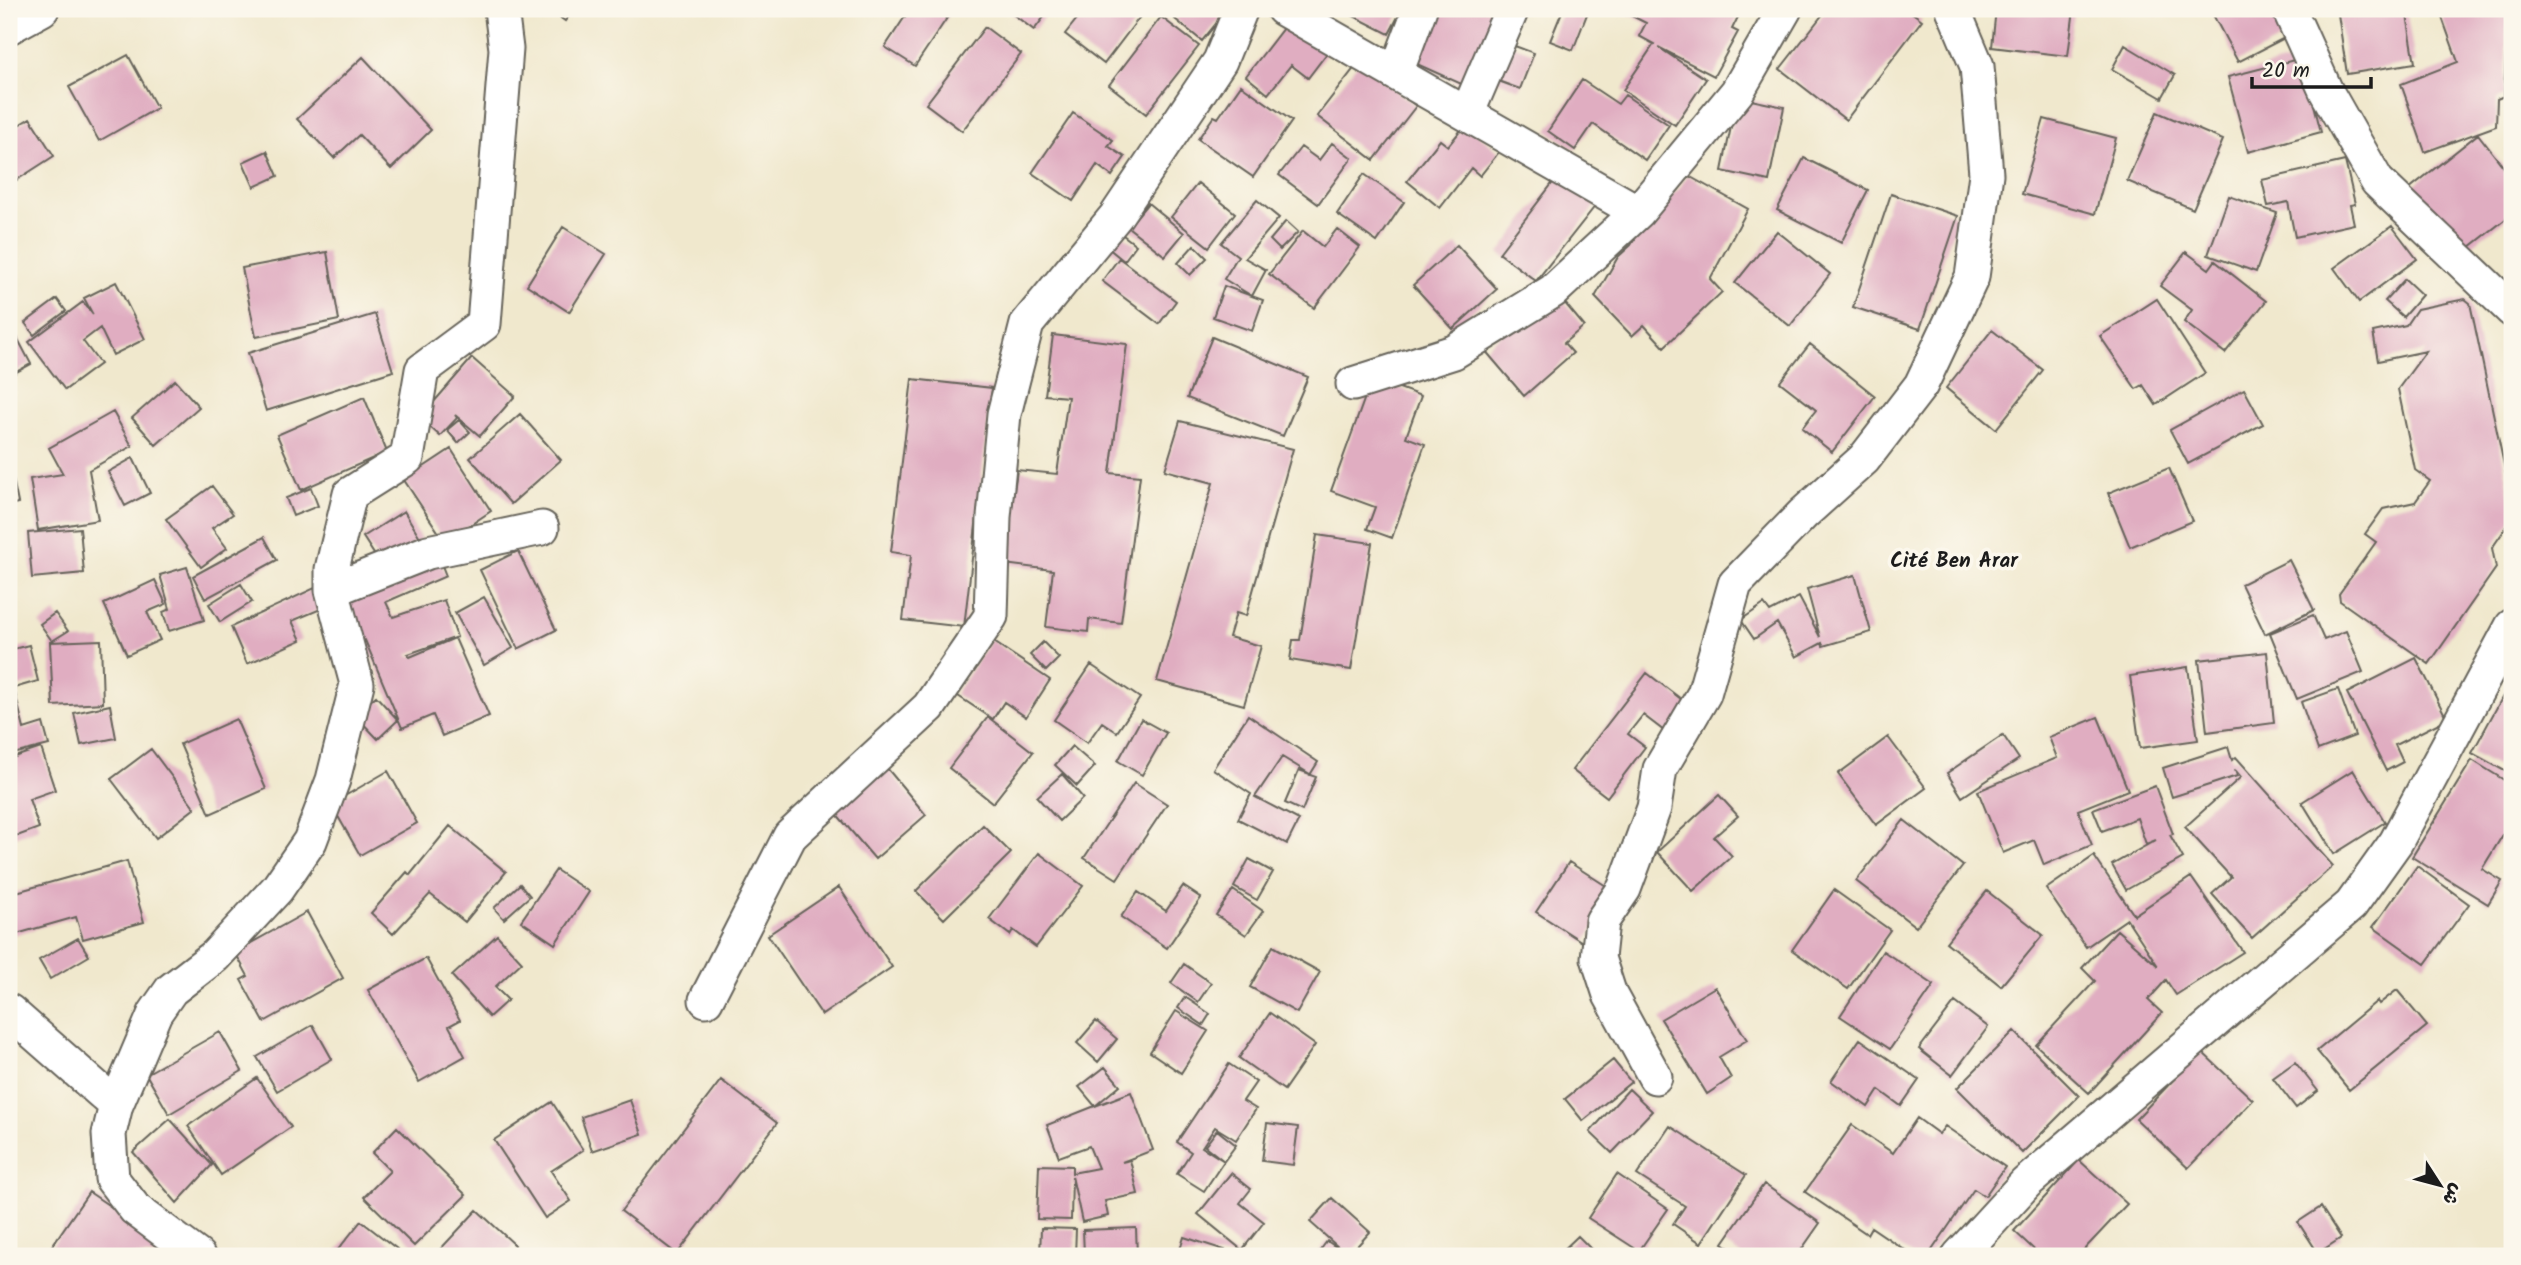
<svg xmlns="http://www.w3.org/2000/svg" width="2521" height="1265" viewBox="0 0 2521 1265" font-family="Kalam,'Playpen Sans Arabic',sans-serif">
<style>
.building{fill:#e0adc1}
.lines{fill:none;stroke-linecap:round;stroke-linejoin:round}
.street-casing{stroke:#66635a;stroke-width:37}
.street{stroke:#fff;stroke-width:33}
.labels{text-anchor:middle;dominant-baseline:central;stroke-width:7;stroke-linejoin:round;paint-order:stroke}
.neighbourhood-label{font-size:21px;font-weight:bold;fill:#1c1c1c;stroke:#fbf7ec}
</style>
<rect width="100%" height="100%" fill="#fbf7ec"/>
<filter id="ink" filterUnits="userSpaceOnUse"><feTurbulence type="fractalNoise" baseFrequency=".0143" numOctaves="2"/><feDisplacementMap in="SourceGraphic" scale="14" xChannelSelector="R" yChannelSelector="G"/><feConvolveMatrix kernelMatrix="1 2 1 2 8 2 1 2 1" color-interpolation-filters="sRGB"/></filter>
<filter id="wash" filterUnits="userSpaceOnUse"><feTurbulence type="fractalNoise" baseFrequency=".00686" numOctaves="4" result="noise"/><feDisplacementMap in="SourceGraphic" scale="28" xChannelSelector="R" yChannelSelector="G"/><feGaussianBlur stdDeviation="1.57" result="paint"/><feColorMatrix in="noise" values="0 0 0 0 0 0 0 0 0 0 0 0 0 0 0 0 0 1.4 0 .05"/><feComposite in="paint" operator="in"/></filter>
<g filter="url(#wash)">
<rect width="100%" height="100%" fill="#f0e8cd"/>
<g id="blocks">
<path class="building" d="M548,9H574L565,21Z
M910,9H953L915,66L885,47Z
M1006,9H1050L1034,30Z
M1085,9H1135L1142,14L1104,64L1065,34Z
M1183,9H1228L1202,41L1175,19Z
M1340,9H1402L1389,34Z
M1431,9H1504L1468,87L1408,60Z
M1563,9H1589L1573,50L1550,41Z
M1618,9H1742L1732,29L1738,32L1714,76L1658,47L1706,79L1675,125L1623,90L1654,44L1639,36L1646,23Z
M1827,9H1907L1922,20L1846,120L1780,69Z
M1996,9H2074L2068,56L1992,47Z
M2210,9H2284L2296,32L2238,62Z
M2369,9H2406L2415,63L2347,74L2338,14Z
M2439,9H2508L2504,96L2497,99L2496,126L2425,152L2401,84L2458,62Z
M1161,17L1199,46L1146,114L1109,85Z
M1287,23L1327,53L1308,78L1291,65L1268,94L1246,76Z
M985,27L1021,54L962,131L926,104Z
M1501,41L1534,53L1520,89L1487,77Z
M2125,45L2175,75L2162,98L2112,69Z
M128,55L157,108L99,141L69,87Z
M363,57L431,130L391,169L359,135L334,158L297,119Z
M2302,58L2321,132L2248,152L2228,77Z
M1359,62L1416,106L1374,160L1317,116Z
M1582,80L1618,104L1625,95L1669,125L1645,160L1593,124L1575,150L1548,131Z
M1241,85L1292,121L1253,177L1198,139L1214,116L1218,118Z
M1737,97L1784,107L1769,181L1722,171Z
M2157,112L2223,140L2193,209L2127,181Z
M1073,113L1113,140L1108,146L1125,157L1112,176L1097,165L1073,201L1032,173Z
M30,118L54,156L9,185V131Z
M2044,119L2116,138L2095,214L2022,194Z
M1466,124L1499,152L1480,176L1471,168L1440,208L1407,181L1440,140L1448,146Z
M2478,134L2512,178V214L2461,254L2409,189Z
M1332,143L1352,158L1318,204L1279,175L1301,147L1319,160Z
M267,151L278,176L254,187L243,162Z
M1804,158L1868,190L1841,243L1777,210Z
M2345,161L2355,204L2350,205L2354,224L2295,237L2288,202L2268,206L2262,180Z
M1364,174L1404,202L1377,242L1337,214Z
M1687,175L1748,209L1710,279L1722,292L1664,347L1644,325L1632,336L1595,297L1618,257L1631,245L1647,219L1680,188Z
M1558,176L1596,205L1536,281L1499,253Z
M1198,183L1235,213L1209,247L1171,217Z
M1891,194L1958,216L1920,329L1853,307Z
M2229,196L2277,213L2256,272L2208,255Z
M1257,200L1279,218L1245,258L1266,270L1252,296L1224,279L1238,256L1221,243Z
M1148,203L1184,233L1165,256L1128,227Z
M1286,221L1298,232L1280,250L1270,240Z
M2392,226L2417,259L2359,302L2334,268Z
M563,227L606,254L569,312L527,285Z
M1337,229L1360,247L1314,308L1269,274L1303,231L1323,247Z
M1777,231L1830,274L1790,326L1735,283Z
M1119,232L1136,245L1124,261L1107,247Z
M1194,245L1207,258L1190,275L1178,263Z
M1457,245L1497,289L1453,329L1413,285Z
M327,252L339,320L256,337L242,268Z
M2186,252L2209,269L2215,261L2266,301L2225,353L2184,322L2192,310L2160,286Z
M1119,258L1176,301L1159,324L1102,281Z
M2405,279L2422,295L2403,317L2385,301Z
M116,282L145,339L113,355L100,328L83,341L100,364L65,390L29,342L83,302L93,315L84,298Z
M1224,286L1263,300L1252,331L1213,317Z
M1554,290L1584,326L1564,343L1573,353L1524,396L1484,349Z
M57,299L66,311L34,335L25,323Z
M2157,299L2205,373L2156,405L2143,385L2136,389L2100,336Z
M2465,299L2470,303L2512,503V519L2492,548L2496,568L2429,664L2340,601L2339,594L2376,542L2365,534L2383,509L2415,502L2430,481L2415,470L2398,389L2426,351L2378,361L2373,332L2406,325L2417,309Z
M375,314L393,371L266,411L248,353Z
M9,322L31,364L9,376Z
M1992,330L2043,370L1996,429L1946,388Z
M1053,335L1127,344L1110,473L1140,476L1121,623L1089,619L1088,632L1046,627L1053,570L1004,564L1017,470L1057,474L1068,397L1045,395Z
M1212,337L1308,377L1283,436L1187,398Z
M1810,344L1875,396L1832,452L1802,428L1816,410L1780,382Z
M472,358L515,396L480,436L455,415L457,418L440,436L420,418Z
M1372,378L1421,396L1406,437L1425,444L1392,538L1367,529L1375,507L1331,491Z
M912,379L992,388L964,627L903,620L911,555L891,552Z
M175,380L199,407L156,445L132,418Z
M2244,389L2263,424L2188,464L2170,430Z
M364,397L387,452L301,490L277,435Z
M113,412L132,446L89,470L98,520L38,530L30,479L63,474L49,448Z
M520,414L561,460L511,504L470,458Z
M459,420L470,432L458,443L447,430Z
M1180,421L1293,449L1246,616L1236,613L1229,637L1261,646L1244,705L1157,681L1213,483L1165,470Z
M451,449L491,511L445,542L404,480Z
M133,458L150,493L125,506L108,472Z
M9,459L18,503L9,505Z
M2169,468L2192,521L2130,547L2108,493Z
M212,486L233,514L212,528L227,548L201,567L166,519Z
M311,488L318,506L293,516L286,498Z
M404,511L421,539L381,565L363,537Z
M80,528L84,573L32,578L28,533Z
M1317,535L1372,543L1351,670L1290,660L1293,640H1300Z
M264,537L277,560L205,599L193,576Z
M518,551L556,630L518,649L480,570Z
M439,558L446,576L386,602L393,617L444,600L457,637L408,654L410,657L455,638L489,716L442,736L433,715L402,728L365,640L355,645L337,602Z
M2289,560L2314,610L2265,634L2241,584Z
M187,567L204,620L169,631L163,612L170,609L160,575Z
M1855,575L1871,632L1823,646L1822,643L1796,657L1777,623L1754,639L1741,620L1764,604L1770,612L1799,597L1820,637L1807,589Z
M155,580L166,604L147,612L160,640L127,655L104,604Z
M241,584L252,602L220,622L209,604Z
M319,586L328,606L292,621L301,640L247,664L231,627Z
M484,597L513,648L484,665L455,613Z
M55,613L68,631L52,641L40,624Z
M2313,615L2324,640L2346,631L2363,672L2297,699L2270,633Z
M101,640L103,703L53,706L50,642Z
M991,640L1050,680L1026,717L1004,702L993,719L955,694Z
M1043,642L1059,658L1046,671L1030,655Z
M29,645L38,681L14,688L24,729L43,723L49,745L9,755V650Z
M2267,652L2274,723L2207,732L2199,660Z
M2416,658L2447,719L2395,745L2403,762L2386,771L2347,693Z
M1091,665L1140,698L1117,732L1102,722L1087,743L1054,720Z
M2188,667L2198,740L2140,748L2130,676Z
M1647,673L1690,706L1668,734L1643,715L1628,734L1645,747L1607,797L1572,770Z
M2338,689L2355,736L2318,750L2301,702Z
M376,696L398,720L378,739L355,715Z
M2503,696L2512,701V775L2472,753Z
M110,705L116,738L81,745L74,713Z
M1248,715L1318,762L1310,775L1316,777L1302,811L1285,803L1299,770L1310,774L1282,757L1255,797L1299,820L1287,844L1238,819L1251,794L1213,769Z
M988,717L1033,752L993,803L949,768Z
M2098,717L2128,790L2078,810L2092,845L2044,865L2034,840L2003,853L1978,791L2057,758L2049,737Z
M236,719L266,789L210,814L180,744Z
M1141,719L1166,733L1142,775L1118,761Z
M2003,735L2019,759L1962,797L1947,773Z
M1888,737L1926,788L1876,825L1838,774Z
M1072,746L1095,766L1077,786L1055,765Z
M2228,747L2232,760L2236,757L2333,866L2252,938L2212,894L2231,877L2185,827L2241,777L2235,770L2237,776L2172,797L2163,768Z
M41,748L55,790L29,799L39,828L9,839V759Z
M151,749L195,808L156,838L111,779Z
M2472,760L2512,785V820L2482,869L2502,881L2488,904L2412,857Z
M881,761L926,815L875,859L829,805Z
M2353,770L2385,822L2334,854L2302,802Z
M388,771L417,823L360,855L331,804Z
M1062,774L1083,798L1059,821L1037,797Z
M1134,783L1167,804L1117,879L1084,858Z
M2155,786L2173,834L2170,835L2183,858L2126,890L2112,865L2156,840L2146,844L2137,818L2102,831L2093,809Z
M1719,795L1738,816L1714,837L1732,856L1693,891L1657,852Z
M1904,820L1963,866L1916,927L1856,881Z
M983,825L1011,853L944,919L916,891Z
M450,826L506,872L465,922L430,894L393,934L371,913L407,872L410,875Z
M1039,853L1083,886L1036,947L1013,930L1010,935L989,919Z
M2094,856L2134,915L2191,877L2243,952L2176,995L2166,980L2148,1000L2162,1013L2089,1093L2036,1045L2095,981L2082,968L2117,930L2158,966L2127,919L2086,947L2046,889Z
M1249,859L1273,872L1257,900L1234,887Z
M127,861L144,922L83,939L76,917L13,935L9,921V894Z
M1569,862L1617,893L1584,943L1536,912Z
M2417,866L2469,904L2425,964L2373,927Z
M556,870L589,892L555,944L521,921Z
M520,884L530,896L504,919L494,908Z
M1183,886L1201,898L1167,948L1121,917L1138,892L1166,911Z
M839,887L892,967L822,1015L768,935Z
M1233,890L1263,911L1246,935L1216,915Z
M1834,890L1890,930L1848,989L1792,950Z
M1987,891L2043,935L2001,986L1946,942Z
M307,912L343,978L264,1022L241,980L248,976L235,952Z
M497,935L522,962L495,987L508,1000L489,1017L452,976Z
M78,938L89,956L50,979L39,960Z
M1273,946L1320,972L1297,1013L1250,987Z
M1883,951L1934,985L1890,1049L1840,1016Z
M426,958L460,1020L449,1026L465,1056L419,1082L368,990Z
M1184,964L1211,983L1198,1002L1171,983Z
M1715,987L1747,1040L1719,1057L1731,1078L1707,1094L1661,1019Z
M2397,990L2427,1026L2349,1090L2317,1051L2377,1001L2379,1004Z
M1185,997L1210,1014L1203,1025L1178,1008Z
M1955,1002L1988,1027L1952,1075L1919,1049Z
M1176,1011L1208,1031L1181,1073L1150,1052Z
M1270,1013L1315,1045L1284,1090L1239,1058Z
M1096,1021L1117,1039L1098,1062L1077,1043Z
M313,1025L332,1059L277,1091L257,1057Z
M2014,1031L2079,1096L2022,1153L1957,1088Z
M220,1032L242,1071L169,1114L146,1074Z
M1860,1039L1919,1080L1901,1106L1879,1090L1868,1107L1831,1081Z
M2201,1051L2253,1100L2188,1168L2136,1119Z
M1613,1060L1631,1082L1583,1121L1565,1099Z
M2295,1062L2318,1091L2296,1108L2273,1078Z
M1229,1064L1256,1082L1243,1101L1256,1109L1236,1140L1215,1127L1202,1147L1224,1161L1204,1191L1177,1174L1191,1152L1177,1142Z
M1105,1067L1120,1085L1095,1106L1131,1092L1153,1150L1122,1162L1130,1160L1138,1194L1105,1201L1108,1216L1082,1222L1072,1176L1071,1220L1037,1219L1039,1165L1072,1166V1173L1098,1168L1089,1146L1059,1157L1047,1125L1095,1106L1079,1087Z
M257,1078L291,1127L221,1175L188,1126Z
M721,1080L777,1123L677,1254L621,1211Z
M1629,1089L1652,1111L1612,1153L1590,1132Z
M630,1100L642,1134L592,1151L581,1117Z
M552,1102L583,1150L551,1171L571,1201L545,1218L494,1140Z
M1917,1118L1939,1134L1945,1126L2005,1167L1985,1196L1974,1189L1928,1256H1914L1871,1227L1867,1234L1805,1192L1852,1125L1893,1153Z
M170,1119L212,1165L177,1203L133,1152Z
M1267,1123L1298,1127L1293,1165L1262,1161Z
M1670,1126L1746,1175L1701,1243L1673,1224L1685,1206L1637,1175Z
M397,1127L466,1195L414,1246L364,1197L390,1171L372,1153Z
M1217,1130L1236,1145L1224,1161L1205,1146Z
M2079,1160L2127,1204L2078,1256H2041L2014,1231Z
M1231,1173L1251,1189L1240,1203L1264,1222L1242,1250L1198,1214Z
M1617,1174L1668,1209L1639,1251L1588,1218Z
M1764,1184L1820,1223L1797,1256H1742L1723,1243Z
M89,1192L169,1246L161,1256H45Z
M1332,1198L1370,1232L1348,1256L1310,1222Z
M2321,1207L2341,1238L2318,1253L2298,1222Z
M477,1210L515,1245L505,1256H434Z
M361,1221L406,1256H333Z
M1041,1228L1076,1229L1075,1256H1040Z
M1136,1228L1137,1256L1084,1254L1083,1230Z
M1578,1236L1598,1256H1557Z
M1184,1237L1237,1254L1236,1256H1178Z
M1327,1241L1343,1252L1340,1256H1316Z"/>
</g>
</g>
<g filter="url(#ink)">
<use href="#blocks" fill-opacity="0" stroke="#66635a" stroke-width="2"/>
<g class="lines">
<defs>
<path id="street" d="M1283,9L1638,212
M2289,9L2326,91L2377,181L2512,310
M9,27L42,9
M1396,73L1420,9
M1467,114L1512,9
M1353,384L1454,352L1553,291L1638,212L1737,92L1785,9
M332,590L428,552L542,528
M706,1000L790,836L929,707L991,616L994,517L1004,414L1027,324L1116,216L1220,61L1241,9
M9,1011L116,1105
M1655,1077L1610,995L1598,958L1602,921L1624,889L1654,808L1660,769L1704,694L1735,584L1803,514L1864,459L1921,385L1972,277L1986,174L1977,66L1953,9
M198,1256L135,1209L112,1179L109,1134L116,1105L155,1013L171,990L215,956L277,889L310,841L333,780L357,684L332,590V569L350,494L407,458L422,370L484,324L506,49L501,9
M1959,1256L2026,1183L2351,905L2396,842L2512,626"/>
</defs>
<use href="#street" class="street-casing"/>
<use href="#street" class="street"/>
</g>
</g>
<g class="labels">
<g class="neighbourhood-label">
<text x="1954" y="561">Cité Ben Arar</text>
</g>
</g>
<rect width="2521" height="1265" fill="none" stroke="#fbf7ec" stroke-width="35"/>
<g transform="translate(2440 1185) rotate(126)" stroke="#fbf7ec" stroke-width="5" paint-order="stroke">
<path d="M0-5L12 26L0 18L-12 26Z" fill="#1c1c1c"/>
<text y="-10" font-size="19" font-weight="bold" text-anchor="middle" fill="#1c1c1c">ش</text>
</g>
<path d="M2252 77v10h119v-10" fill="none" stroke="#1c1c1c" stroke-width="3.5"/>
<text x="2262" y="77" font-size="21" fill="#1c1c1c" stroke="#fbf7ec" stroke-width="5" paint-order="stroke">20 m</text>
</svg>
